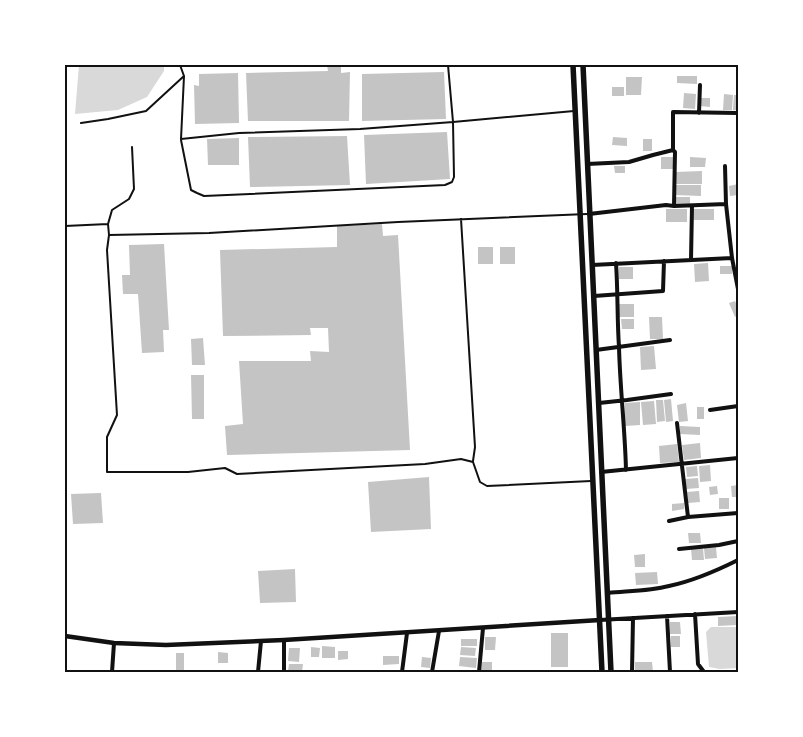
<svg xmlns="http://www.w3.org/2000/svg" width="803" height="737" viewBox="0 0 803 737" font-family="'Zilla Slab',serif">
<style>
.water{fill:#d9d9d9}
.building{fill:#c4c4c4}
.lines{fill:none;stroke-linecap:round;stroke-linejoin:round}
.service{stroke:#111;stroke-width:2}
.minor{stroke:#111;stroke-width:4}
.tertiary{stroke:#111;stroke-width:4.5}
.primary{stroke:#111;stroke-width:5.5}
.neatline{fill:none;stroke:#111;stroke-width:2}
</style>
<rect width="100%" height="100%" fill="#fff"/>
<path class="water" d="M79,65H164V71L147,97L118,110L75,114Z
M711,627H738V668L720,669L709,667L706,632Z"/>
<path class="building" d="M327,65H341V73L350,72L349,121H248L246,73L328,71Z
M444,72L446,119L362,121V74Z
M238,73L239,123L195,124L194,85L199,86V74Z
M677,76H697V84L677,83Z
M626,77H642L641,95H626Z
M612,87H624V96H612Z
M684,93L696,94L695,109L683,108Z
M724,94L733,95L732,110H723Z
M734,95H738V110H733Z
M700,98H710V107L700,106Z
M447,132L450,179L366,184L364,135Z
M347,136L350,185L250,187L248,137Z
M613,137L627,138V146L612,145Z
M239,138V165H208L207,139Z
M643,139H652V151H643Z
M661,157H673V169H661Z
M690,157L706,158L705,167H690Z
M614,166H625V173H615Z
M702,171V184H675V172Z
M738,184V195L730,196L729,186Z
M675,185H701V196L675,195Z
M675,197H690V206L675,205Z
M666,209H687V222H666Z
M693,209H714V220H693Z
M382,224L383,236L398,235L410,450L227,455L225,426L243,424L239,361H311L310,351L329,352L328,328H310L311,335L223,336L220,250L337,247V226Z
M164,244L169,330H163L164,352L142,353L138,294H123L122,275H130L129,245Z
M478,247H493V264H478Z
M500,247H515V264H500Z
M708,263L709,281L695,282L694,264Z
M720,266H732V274H720Z
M619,267H633V279H619Z
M735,301L738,308V315L735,317L729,303Z
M619,304H634V317H619Z
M649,317H662L663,339H650Z
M621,319H634V329H622Z
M203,338L205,365H192L191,339Z
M654,346L656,369L641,370L640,347Z
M191,375H204V419H192Z
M671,399L673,421L666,422L664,400Z
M656,400H663L665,421L657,422Z
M654,401L656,424L643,425L641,402Z
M640,402V425L625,426V403Z
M686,403L688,421L679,422L677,405Z
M697,407H704V419H697Z
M680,426L700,427V435L680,434Z
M700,443L701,458L684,460L682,445Z
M677,444L679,462L660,463L659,446Z
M710,465L711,481L700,482L699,466Z
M697,466L698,476L687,477L686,467Z
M429,477L431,529L371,532L368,482Z
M698,478L699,488L686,489L685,479Z
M738,485V497H732L731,486Z
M717,486L718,494L710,495L709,487Z
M699,491L700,502L688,503L687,492Z
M101,493L103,523L73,524L71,494Z
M719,498H729V509H719Z
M684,503V509L672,511V504Z
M688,533H700L701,543H689Z
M716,547L717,558L705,559L704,548Z
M703,548L704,560H692L691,549Z
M645,554V567H635L634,555Z
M295,569L296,602L260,603L258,571Z
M657,572L658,584L636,585L635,573Z
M737,616V625L718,626V617Z
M670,622H680L681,634H670Z
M551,633H568V667H551Z
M671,636H680V647H671Z
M485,637H496L495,650H485Z
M461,639H477V646H461Z
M322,646L335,647V658H322Z
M311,647L320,648L319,657H311Z
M461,647L476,648L475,656L460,655Z
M289,648H300L299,662L288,661Z
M338,651H348V659L338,660Z
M218,652L228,653V663H218Z
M176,653H184V672H176Z
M383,656H399V664L383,665Z
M422,657L431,658L430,668L421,667Z
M460,657L477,658L476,668L459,666Z
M482,662H492V671H481Z
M635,662H652L653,672H635Z
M289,664H303L302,672L288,671Z"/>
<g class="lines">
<path class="service" d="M180,65L184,76
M81,123L108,119L146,111L184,76L181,139L239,133L360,129L453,122L448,65
M181,140L191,190L197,193L204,196L445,185L452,182L454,177L453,122L574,111
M587,214L398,222L209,233L109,235L107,250L117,415L107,437V472H188L225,468L237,474L425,464L461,459L473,462L480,482L487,486L591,481
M461,219L475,447L473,461
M65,226L108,224
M109,235L108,224L112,210L129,199L134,189L132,147"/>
<path class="minor" d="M699,113L700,85
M587,164L629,162L653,155L673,150
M725,166L726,204L732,258L738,289
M726,204L674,206L675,152L673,150V112L738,113
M589,214L666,205L674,206
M691,260L692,206
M616,263C618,291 617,319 619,347C620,388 625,429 626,470
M592,265L732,258
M594,296L663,291L664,261
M596,350L670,340
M599,403L627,400L671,394
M710,410L738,406
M677,423L688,517
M601,472L738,458
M669,521L688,517L738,513
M679,549L719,545L738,541
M608,593C628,591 649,591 669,586C693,581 716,571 738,560
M695,614L698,664L704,672
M667,616L670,672
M600,620L738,612
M284,640V672
M112,672L114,643
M258,672L261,641
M402,672L407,633
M432,672L439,631
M479,672L483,628
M632,672L633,618"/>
<path class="tertiary" d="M65,636L114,643L166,645L284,640L600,620"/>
<path class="primary" d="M573,65L602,672
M583,65L611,672"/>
</g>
<rect width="803" height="737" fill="none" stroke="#ffffff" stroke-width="132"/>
<rect x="66" y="66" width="671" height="605" class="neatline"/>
</svg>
